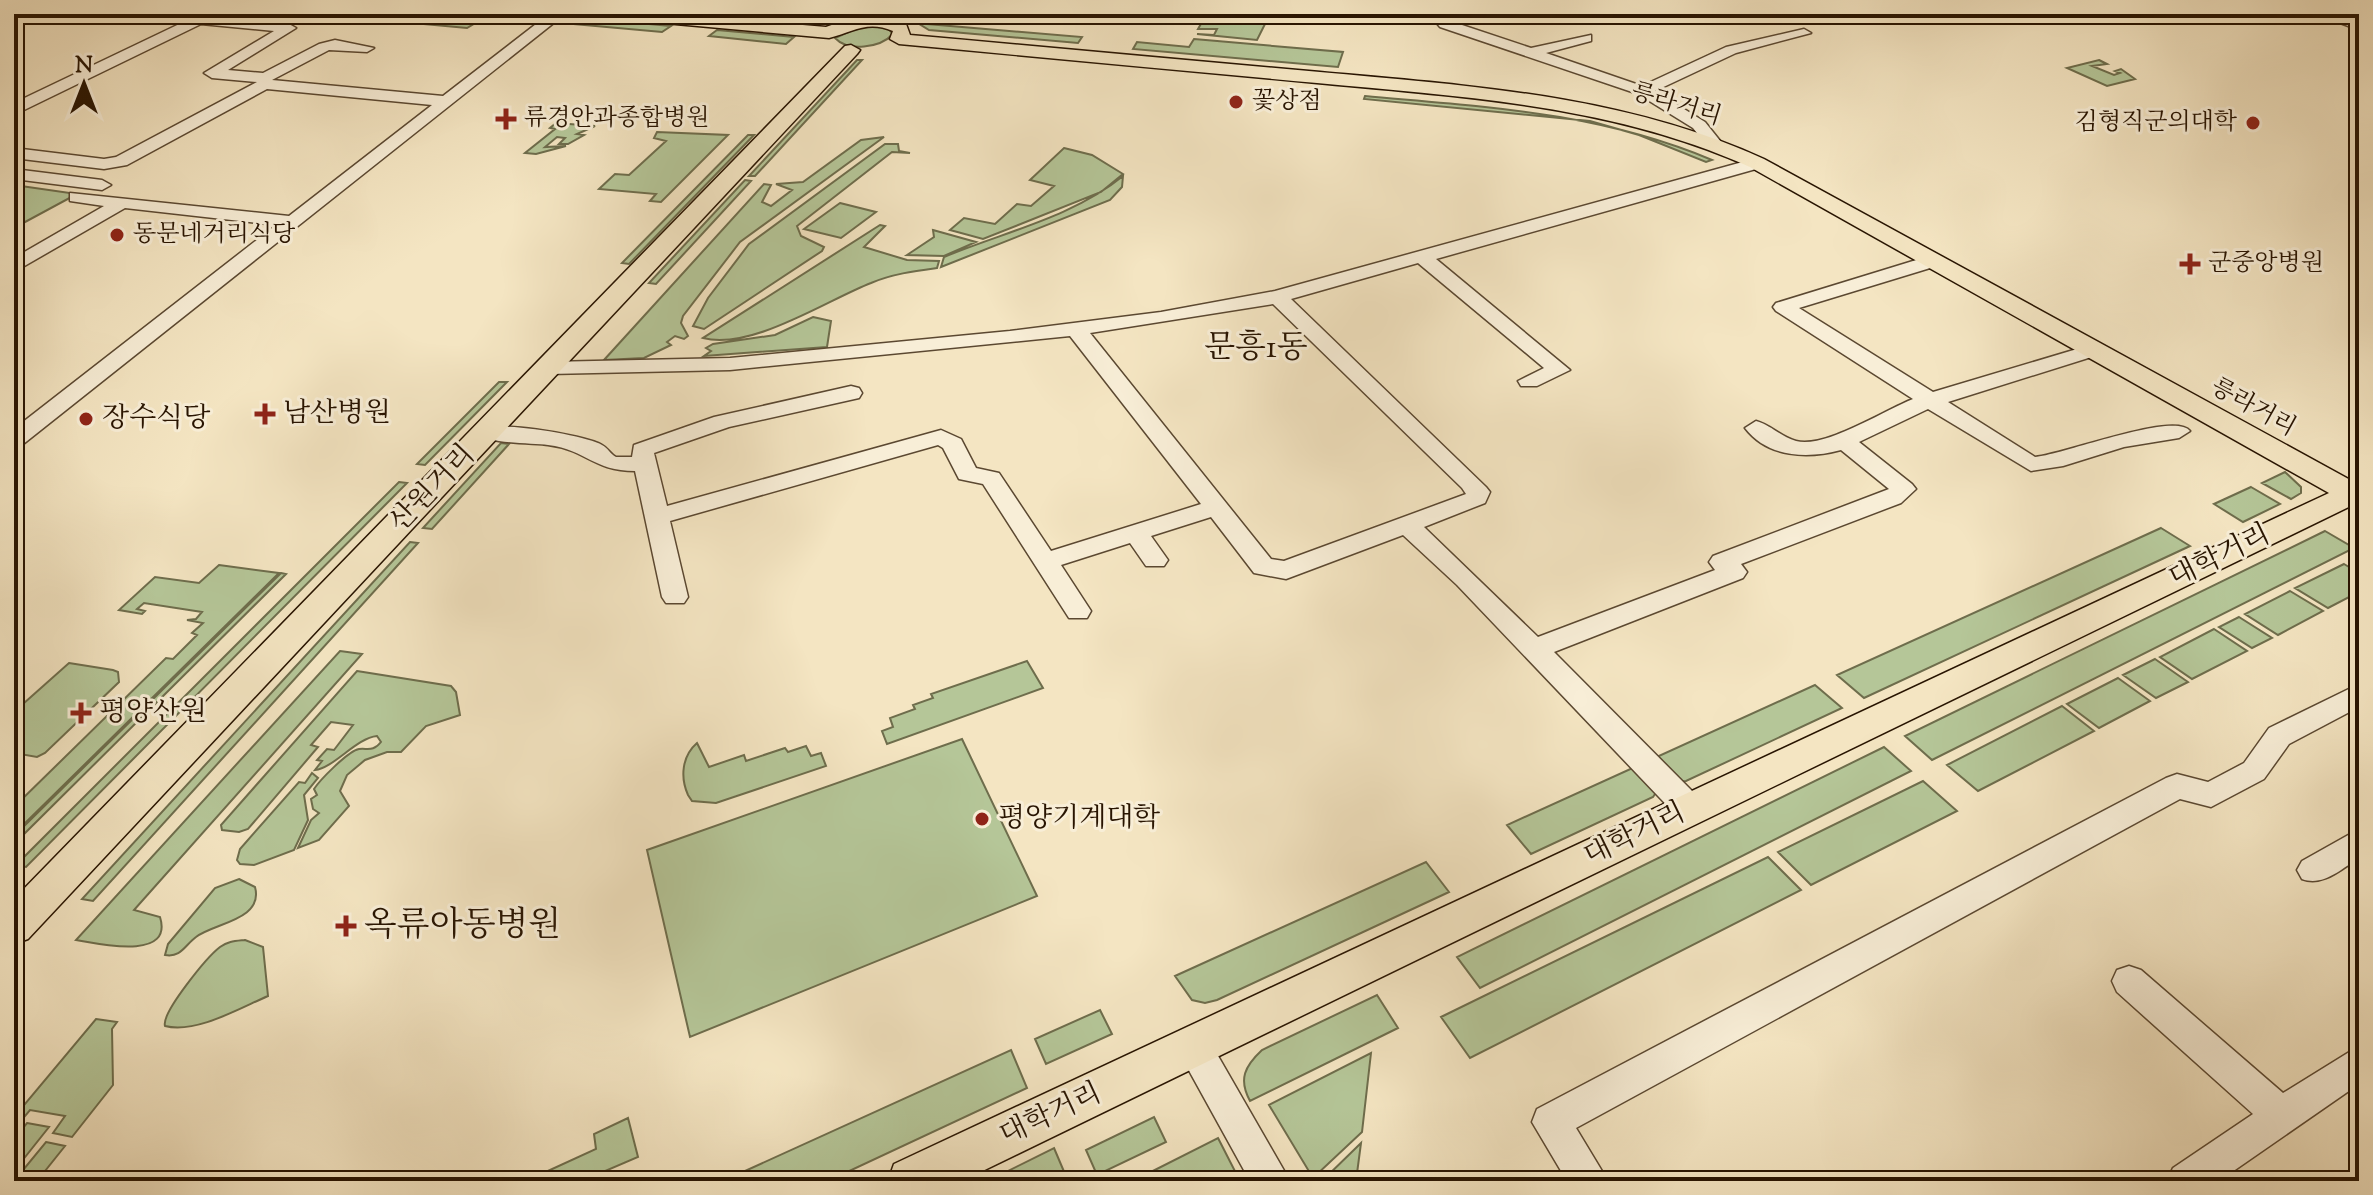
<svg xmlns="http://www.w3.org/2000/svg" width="2373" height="1195" viewBox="0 0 2373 1195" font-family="'Sorts Mill Goudy','Noto Serif KR',serif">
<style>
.green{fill:#b5c698;stroke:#6e6d4c;stroke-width:2}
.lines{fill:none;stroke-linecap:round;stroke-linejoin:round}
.minor-casing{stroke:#5b4831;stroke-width:3}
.major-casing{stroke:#281401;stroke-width:3}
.minor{fill:#f8eed7;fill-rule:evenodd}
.major{fill:#f4e5c2;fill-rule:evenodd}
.poi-dot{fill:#8f2418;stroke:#f8eed7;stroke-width:3}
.labels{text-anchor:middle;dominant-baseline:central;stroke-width:6;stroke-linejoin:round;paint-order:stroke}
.far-poi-label{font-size:24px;fill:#281401;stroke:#f8eed7;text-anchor:start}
.far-street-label{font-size:24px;fill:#281401;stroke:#f8eed7}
.poi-label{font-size:28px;fill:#281401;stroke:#f8eed7;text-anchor:start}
.street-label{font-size:28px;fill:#281401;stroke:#f8eed7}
.quarter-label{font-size:32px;fill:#281401;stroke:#f8eed7}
.near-poi-label{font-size:34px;fill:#281401;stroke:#f8eed7;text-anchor:start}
</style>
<rect width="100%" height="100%" fill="#f4e5c2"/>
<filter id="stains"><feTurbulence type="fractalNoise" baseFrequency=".0025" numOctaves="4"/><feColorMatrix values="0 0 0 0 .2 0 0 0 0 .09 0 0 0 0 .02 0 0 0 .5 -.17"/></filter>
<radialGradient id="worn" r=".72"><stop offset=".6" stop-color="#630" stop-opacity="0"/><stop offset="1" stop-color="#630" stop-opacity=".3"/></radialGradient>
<path class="green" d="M390,14L532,24L479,21L467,28L380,20Z
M911,14H923L920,18L927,24L1082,37L1078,43L929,30L908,17Z
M571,17L671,26L662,32L551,22Z
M1216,17L1265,24L1257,40L1197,34L1214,35L1217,29H1198L1202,22Z
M864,25L888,28L893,34C880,48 848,52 835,38Z
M717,30L794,37L786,44L709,36Z
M1194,39L1343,52L1338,67L1133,49L1137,42L1189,47Z
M857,60H862L755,176H749Z
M2099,60L2107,64L2092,66L2114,75L2120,73L2115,71L2121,69L2135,79L2107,86L2067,68Z
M1365,96C1486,107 1598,112 1712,160L1706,162L1639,135L1590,121L1364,99Z
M556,123L595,126L577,134L584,135L568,144H559L565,138L557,137L545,147L566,146L536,154L525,153L555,129L550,128Z
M657,132L728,135L661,202L650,201L656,194L599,189L615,174L629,175L666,141L654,138Z
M748,135H754L629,264L622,263Z
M884,137L740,242L683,316L681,323L688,336L684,339L675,336L667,342L671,345L644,358L604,360L764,184L771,185L762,202L771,206L792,190L776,184L803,182L861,140Z
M885,144H898L899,151L910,153L892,152L797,226L801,236L824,247L822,251L704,329L693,326L708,298L749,244Z
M1064,148L1092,155L1123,174L1101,192L983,239L950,230L964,218L995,224L1017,204L1031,206L1054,186L1030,180Z
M1123,176L1122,187L1110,200L941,267L944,257C1004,232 1073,217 1123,176Z
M745,180L751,181L656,284L649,283Z
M14,185L77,194L14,228Z
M840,203L876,212L841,238L804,229Z
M880,225L885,226L864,247L907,260L939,261L937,268C915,271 892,274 871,283C827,300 751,351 703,338Z
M933,230L976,242L944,256L907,255L934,237Z
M813,317L831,321L827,347L704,356L711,351L706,348L713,344L775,335Z
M499,382H507L425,465L417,464Z
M501,443L509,444L432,529L423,528Z
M2285,472L2301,487V493L2291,499L2262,483Z
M399,482L407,483L26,867L16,865Z
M2251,487L2280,504L2243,522L2214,504Z
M2161,528L2190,546L1864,698L1837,675Z
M2325,531L2354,548L1932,760L1905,736Z
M410,542L418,543L93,901L82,899Z
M2344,564L2359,573V592L2328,608L2295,588Z
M219,565L279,573L14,834V807L166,658L173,659L197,635L192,633L203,623L187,620L196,619L202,612L144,603L137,609L145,611L142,614L119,610L155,577L199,583Z
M281,573L286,574L14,844V836Z
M2290,591L2323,611L2278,635L2245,614Z
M2239,617L2272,638L2252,648L2219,627Z
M2214,629L2247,651L2192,679L2160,657Z
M340,651L362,654L134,910L160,917C174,962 95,943 76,940Z
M2155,659L2188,682L2156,698L2123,675Z
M1027,661L1043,688L887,744L882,731L893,727L890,718L915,709L913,705L933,698L931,694Z
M69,663L113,670L118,672L119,682L45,753L37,757L14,753V712Z
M357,671L451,686L456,692L460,715L426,726L401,752H387L365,760L347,775L340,791L349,806L319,840L298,848L311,820L319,813L313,809L311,799L317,795L314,789C320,780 348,751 359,749C368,748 373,752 381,742L377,736C356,738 334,768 315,770L322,761L317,760L327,749L334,750L353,725L331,722L311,745L318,747L248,829L239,832L222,830L221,825Z
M2118,678L2150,701L2099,728L2067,704Z
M1815,685L1842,708L1686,781L1676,782L1650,760Z
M2062,706L2094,731L1978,791L1947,765Z
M962,739L1037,896L690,1037L647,850Z
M697,743L709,767L744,755L746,761L785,748L788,752L806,746L811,756L821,753L826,766L716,803L692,801L688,795C680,777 682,756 697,743Z
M1884,747L1911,771L1480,988L1457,957Z
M1637,766L1657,791L1653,797L1531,854L1507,825Z
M312,773L318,778L304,795L308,820L294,850L254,865L240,864L237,860L240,849L299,782L305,783Z
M1923,781L1957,811L1811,885L1778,852Z
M1768,857L1801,890L1470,1058L1441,1017Z
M1426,862L1449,892L1217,1000L1205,1003L1192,1000L1175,976Z
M239,879L255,887C264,920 214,923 196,937C185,945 181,958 165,955L168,944L215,888Z
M245,940L263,947L268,996C240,1008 196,1034 165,1026C161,1013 207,957 220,947C228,941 235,941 245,940Z
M1377,995L1398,1028L1250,1101C1238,1079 1245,1066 1262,1050Z
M1100,1010L1112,1034L1046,1064L1035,1039Z
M96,1019L117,1022L112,1029L113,1085L72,1137L53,1133L65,1116L30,1110L14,1129V1117Z
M1011,1050L1027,1088L828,1181H723Z
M1371,1053L1362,1132L1313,1178L1269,1105Z
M1154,1117L1166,1142L1097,1175L1086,1150Z
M628,1118L638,1157L582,1181H526L596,1149L594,1134Z
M27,1123L49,1127L14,1171V1139Z
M1218,1138L1240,1181H1133Z
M46,1142L65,1146L37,1181H14Z
M1361,1143L1356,1181H1322Z
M1054,1148L1068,1181H988Z"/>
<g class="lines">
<defs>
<path id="minor" d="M549,14H565L22,445L14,447V429L276,225L125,208L14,272V258L104,206L70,201V193L289,216L432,105L267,89L127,165L104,169L14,158V148L104,159L116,157L257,82L212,78L204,73L274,31L201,24L20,112L14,114V103L194,17L289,24L296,28L228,70L263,73L319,44L335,40L374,48L367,52L329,50L272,80L443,96Z
M1437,14H1451L1450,21L1531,48L1591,35V41L1546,53L1642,86L1726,47L1804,29L1811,33L1736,53L1655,91L1705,122L1721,142L1713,147L1707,146L1693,128L1638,94L1440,27L1434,20Z
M2316,14H2337L2359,21V30Z
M1757,158L1765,163L1763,167L1436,259L1570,370L1537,386H1521L1518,381L1544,368L1418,263L1291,299L1486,487L1490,492L1485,503L1424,527L1538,637L1715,570L1709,562L1713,556L1889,489L1841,450C1808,459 1768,458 1745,428L1756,421C1771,425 1781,437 1796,441C1824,449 1883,411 1913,399L1776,311L1773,307L1776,303L1926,257H1940V265L1799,308L1933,392L2087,346H2101L2104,350L2101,354L1948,402L2035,457C2063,455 2174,411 2190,431L2179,438L2124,447L2063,466L2031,471L1928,409L1859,442L1912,484L1916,489L1901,503L1741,564L1747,572L1743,578L1554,652L1701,800L1705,809L1701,818L1690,821L1679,818L1457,585L1403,535L1286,579L1254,573L1211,517L1151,536L1168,560L1164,566H1146L1130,543L1061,565L1091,611L1087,618H1069L983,484L959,479L943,448L938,445L670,521L688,597L684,603H666L662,597L635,471C593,471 587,450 548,445C532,443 485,444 476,432C486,418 585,435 602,445C608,448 610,454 616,457H632L634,445L714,417L851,386L859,388L862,393L859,398L729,427L654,453L667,506L941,430L961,439L976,468L999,473L1051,551L1201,504L1070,336L730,370L549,374L538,368L549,362L730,358L1010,331L1161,312L1275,291ZM1273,304L1462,488L1466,494L1284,561L1271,559L1090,333Z
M14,169L102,180L111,185L102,190L14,179Z
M2359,684V707L2289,744L2264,779L2211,807L2180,799L1576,1128L1608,1181H1567L1532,1122L1537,1109L2166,778L2177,774L2208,782L2244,763L2269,728Z
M2359,829V858C2341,869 2323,887 2302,879L2297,870L2302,861Z
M2129,966L2141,970L2283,1093L2359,1046V1084L2219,1181H2167L2173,1168L2253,1114L2117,992L2112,981L2117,970Z
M1194,1030L1206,1035L1290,1181H1250L1176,1047L1182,1035Z"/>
<path id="major" d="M611,14H677L826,27L854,17L873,16L906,24L910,35C1047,47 1184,60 1320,72C1472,86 1623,95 1764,159L2354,482L2359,481V502L962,1181H888L894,1164L2329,493L1750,167C1612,105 1465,97 1317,83C1177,70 1038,57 899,44L890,39L893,31C867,20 853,32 829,38L620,19Z
M851,45L860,50L857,54L28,939L14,944V899L845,46Z"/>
</defs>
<use href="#minor" class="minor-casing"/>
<use href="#major" class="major-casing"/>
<use href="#minor" class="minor"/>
<use href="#major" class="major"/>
</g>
<g class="poi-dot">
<circle cx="1236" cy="102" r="8"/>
<path d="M502 107h8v8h8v8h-8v8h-8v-8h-8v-8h8z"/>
<circle cx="2253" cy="123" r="8"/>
<circle cx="117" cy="235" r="8"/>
<path d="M2186 252h8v8h8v8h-8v8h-8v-8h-8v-8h8z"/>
<path d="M261 402h8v8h8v8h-8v8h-8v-8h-8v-8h8z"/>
<circle cx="86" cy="419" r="8"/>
<path d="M77 701h8v8h8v8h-8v8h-8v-8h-8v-8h8z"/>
<circle cx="982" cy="819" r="8"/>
<path d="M342 914h8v8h8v8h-8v8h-8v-8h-8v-8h8z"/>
</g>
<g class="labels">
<g class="far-poi-label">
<text x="1252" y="102">꽃상점</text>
<text x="524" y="119">류경안과종합병원</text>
<text x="2237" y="123" text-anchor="end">김형직군의대학</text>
<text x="133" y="235">동문네거리식당</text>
<text x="2208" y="264">군중앙병원</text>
</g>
<g class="far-street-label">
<text transform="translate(1676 105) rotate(17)">릉라거리</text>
<text transform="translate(2253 408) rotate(29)">릉라거리</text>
</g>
<g class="poi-label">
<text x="283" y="414">남산병원</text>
<text x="102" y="419">장수식당</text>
<text x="99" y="713">평양산원</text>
<text x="998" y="819">평양기계대학</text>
</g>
<g class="street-label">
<text transform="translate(433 489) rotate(-46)">산원거리</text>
<text transform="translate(2220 557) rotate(-26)">대학거리</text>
<text transform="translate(1635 835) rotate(-26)">대학거리</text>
<text transform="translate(1051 1115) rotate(-25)">대학거리</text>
</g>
<g class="quarter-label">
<text x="1256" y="349">문흥1동</text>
</g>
<g class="near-poi-label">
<text x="364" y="926">옥류아동병원</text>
</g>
</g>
<rect width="2373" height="1195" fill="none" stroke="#f4e5c2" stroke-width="48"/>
<rect x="16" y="16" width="2341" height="1163" fill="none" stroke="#281401" stroke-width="4"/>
<rect x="24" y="24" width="2325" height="1147" fill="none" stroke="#281401" stroke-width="2"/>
<g transform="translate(84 84)" stroke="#f8eed7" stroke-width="6" paint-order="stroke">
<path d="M0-6L14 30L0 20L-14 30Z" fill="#281401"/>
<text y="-12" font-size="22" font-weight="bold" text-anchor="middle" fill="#281401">N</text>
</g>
<rect width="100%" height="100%" filter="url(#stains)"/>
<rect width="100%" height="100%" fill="url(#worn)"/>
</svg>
